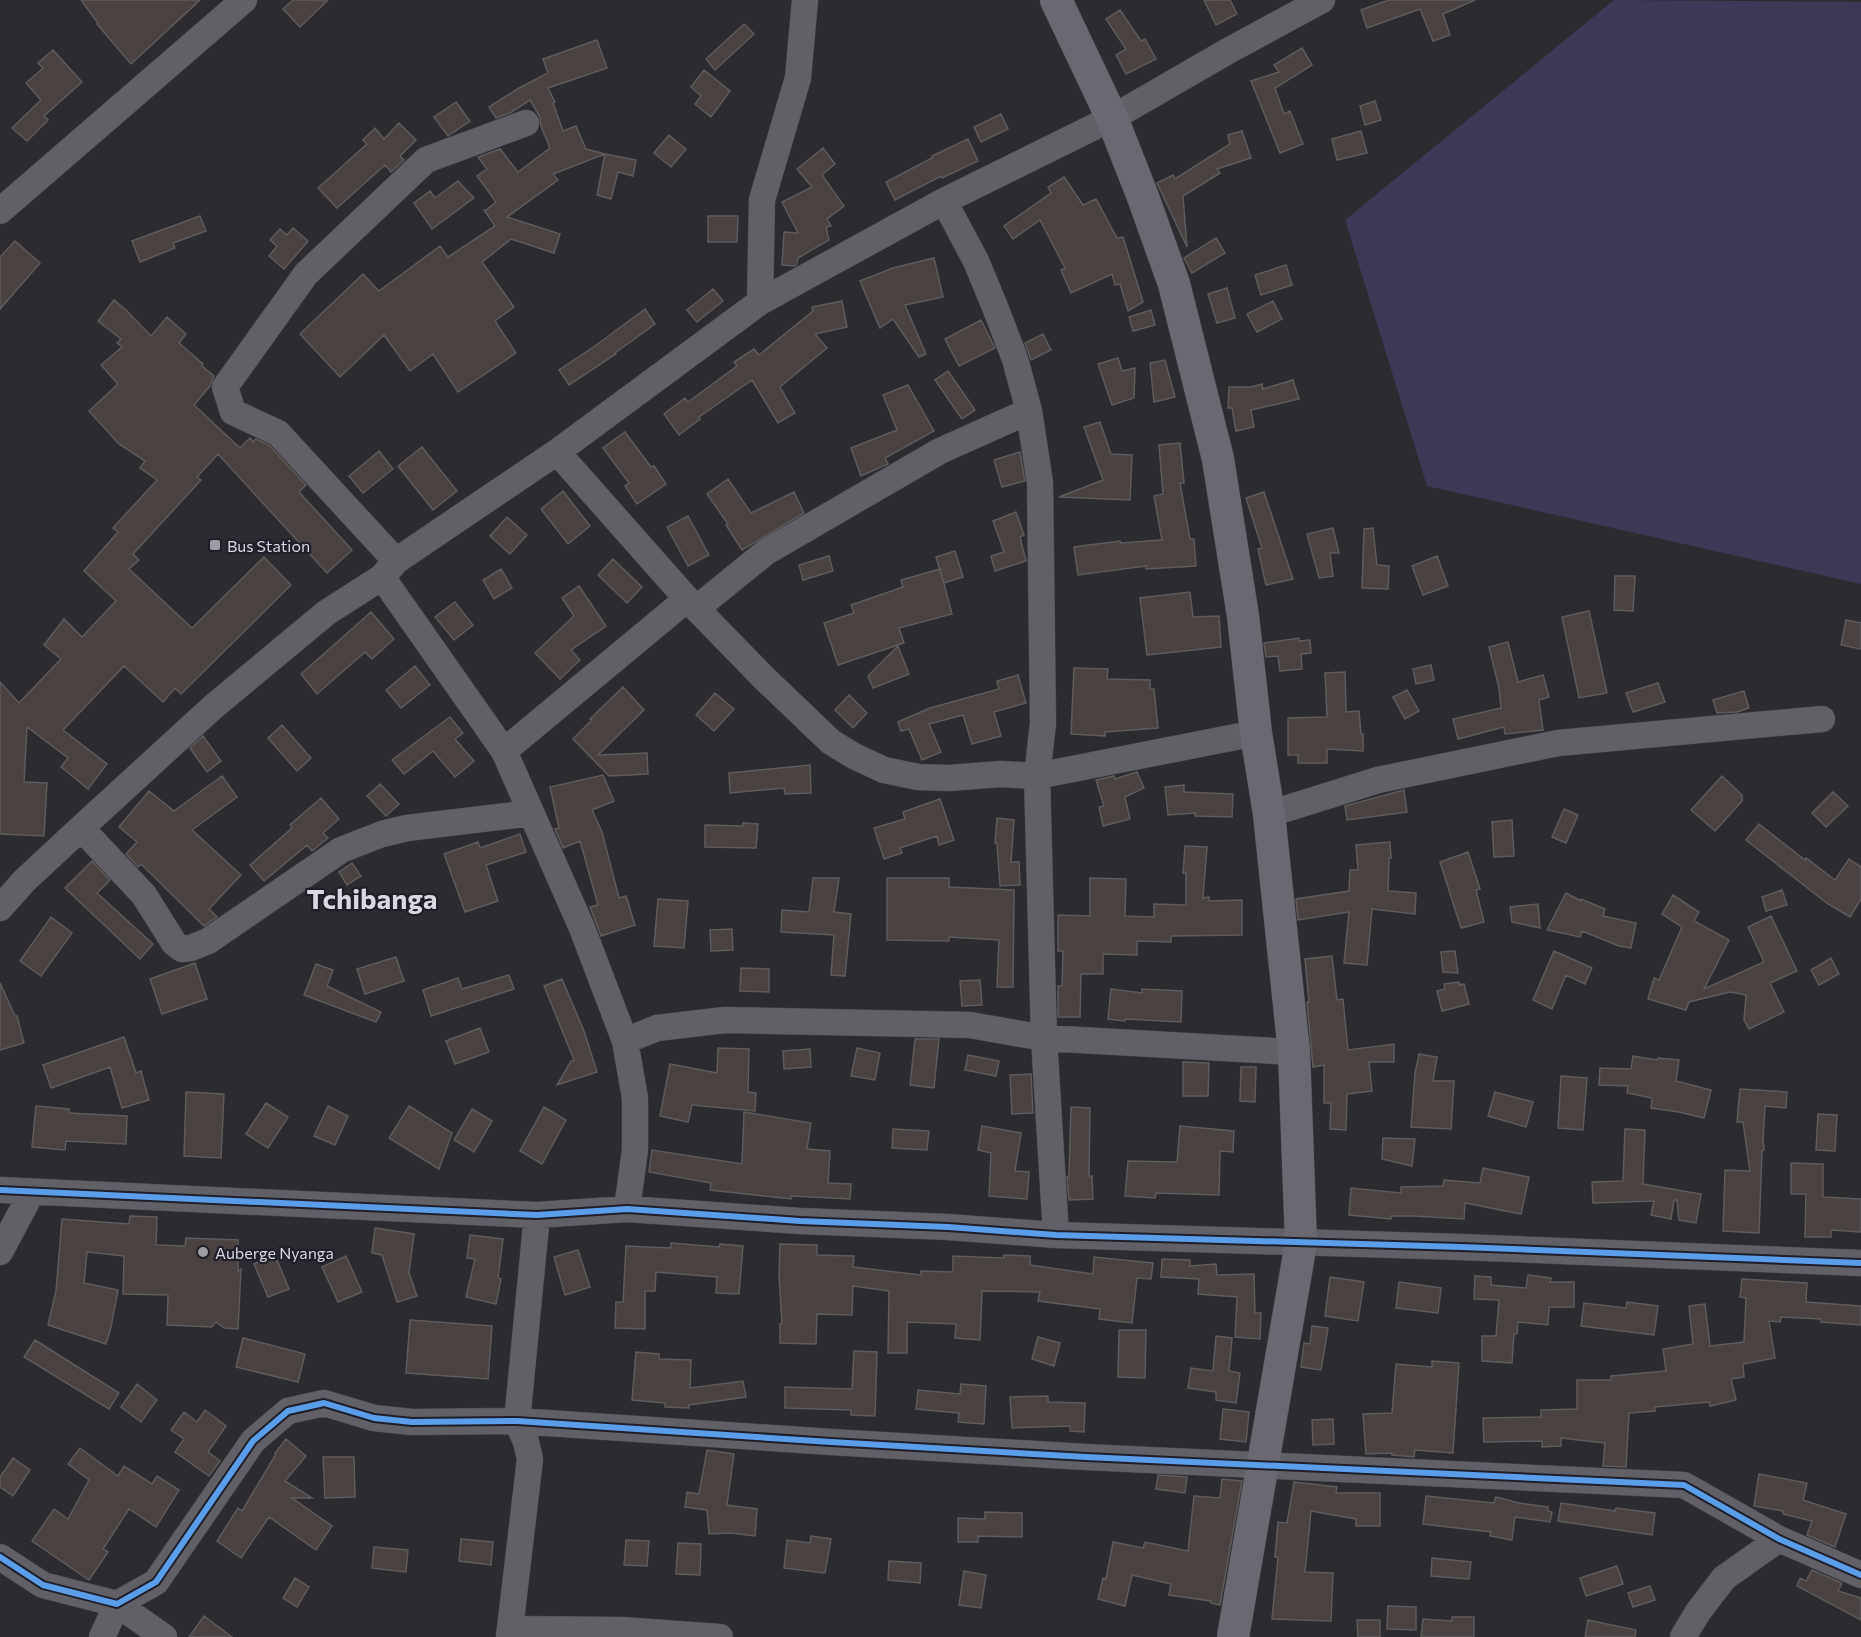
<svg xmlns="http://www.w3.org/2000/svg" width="1861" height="1637" viewBox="0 0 1861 1637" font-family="Commissioner,sans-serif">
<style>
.green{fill:#3b3955}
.building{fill:#494240;stroke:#5e5b5c;stroke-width:1.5}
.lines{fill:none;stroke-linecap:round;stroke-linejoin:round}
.minor-casing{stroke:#48484b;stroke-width:27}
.major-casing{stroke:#48484b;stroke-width:33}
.minor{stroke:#606066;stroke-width:26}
.major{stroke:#6a6971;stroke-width:32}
.cycleway-casing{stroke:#1f1e29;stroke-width:10}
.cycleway{stroke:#5a9eea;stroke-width:6}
.poi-dot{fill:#9c9ca2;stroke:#1f1e29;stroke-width:2}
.labels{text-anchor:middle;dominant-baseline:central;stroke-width:4.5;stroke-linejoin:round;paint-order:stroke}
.poi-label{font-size:16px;fill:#d9d9e0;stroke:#1f1e29;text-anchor:start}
.town-label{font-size:28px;font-weight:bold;fill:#d9d9e0;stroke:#1f1e29}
</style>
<rect width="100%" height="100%" fill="#2b2b30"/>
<path class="green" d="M1614,0L1861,2V584L1427,486L1345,220Z"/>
<path class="building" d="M81,0H200L131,64L97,24L98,23Z
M293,0H328L300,27L283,9Z
M1204,0H1230L1237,14L1216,25Z
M1389,0H1475L1443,14L1450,35L1433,41L1420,9L1367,28L1361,10Z
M1120,10L1141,41L1145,39L1156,59L1126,74L1116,55L1126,49L1106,19Z
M744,24L754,34L715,70L706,59Z
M597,40L607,68L548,88L555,102L553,103L563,131L576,126L586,149L605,154L553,174L558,180L507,217L560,234L554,253L511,239L482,262L514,307L495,321L516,353L458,392L433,354L410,371L384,335L340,377L300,334L363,274L379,291L440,246L448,257L495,226L484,210H486L496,202L477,176L487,169L478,157L500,149L518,172L550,148L541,126L540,117L530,100L510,113L496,118L489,107L519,88L548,73L543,59Z
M1302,48L1312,65L1275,88L1284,114L1290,111L1303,144L1280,153L1251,81L1279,72L1274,65Z
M53,50L82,82L44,116L48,120L27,141L12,128L41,100L26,83L43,68L38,63Z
M704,70L730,91L711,117L695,104L701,96L691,87Z
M1375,101L1381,120L1365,125L1360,106Z
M456,102L470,121L448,136L434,117Z
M1001,114L1008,129L981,142L974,127Z
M399,123L416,140L400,156L404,160L391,172L385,165L337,208L318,188L367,144L363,140L375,128L384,139Z
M1242,131L1251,158L1217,169L1220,173L1183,196L1187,247L1157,183L1173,175L1175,179L1230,144L1228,135Z
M1361,131L1367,153L1337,160L1332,139Z
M669,135L686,149L671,167L654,153Z
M968,139L978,161L942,178L941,176L895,200L886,182L932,158V156Z
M823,148L835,164L822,175L844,206L827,219L831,226L826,227L829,240L798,258L797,264L795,266L782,265L784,232L798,233L782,202L812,187L797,169Z
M605,154L636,160L633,176L618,172L611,199L597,195Z
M1064,177L1083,205L1096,199L1117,238L1123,237L1143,302L1128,311L1120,284L1115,285L1112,274L1071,293L1061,270L1065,268L1040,220L1013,239L1004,226L1051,193L1048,187Z
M458,181L474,198L432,229L414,203L430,191L435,198Z
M200,216L206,231L173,243L175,248L140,262L132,241Z
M708,216H738L737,242H708Z
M293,228L308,241L284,269L269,256L277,246L270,240L280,229L287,235Z
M1216,238L1225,253L1192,273L1184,258Z
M15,241L40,263L0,309V257Z
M934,258L943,297L905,305L926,354L919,357L893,319L880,328L860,281L893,268Z
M1286,265L1292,285L1261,295L1255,275Z
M1227,288L1235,318L1217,323L1208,294Z
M713,289L723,301L697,322L687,310Z
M114,300L126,310L151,336L167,317L186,334L179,343L203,364L202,366L214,376L210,386L194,405L240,448L250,438L253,442L256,439L269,445L306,485L299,492L352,550L327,573L218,454L197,477L201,480L133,554L139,560L129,569L192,628L264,557L291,585L181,694L175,688L163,702L124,666L63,730L107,764L88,789L61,767L68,758L27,727L24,782L47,783L44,836L0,834V682L19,703L61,659L44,645L64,619L82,637L116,601L84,571L118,532L113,528L157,480L140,468L145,461L119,444L89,411L118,384L101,365L122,347L117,343L121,339L98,321Z
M842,301L847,327L815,334L827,348L780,387L795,413L778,423L752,380L699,417L700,419L679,435L664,414L685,398L688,402L737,366L734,362L754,349L759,355L813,311L812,307Z
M1273,301L1282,319L1257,332L1247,314Z
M645,309L655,324L615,353L616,354L569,385L559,370L595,346Z
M1151,310L1155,325L1133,331L1129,317Z
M981,320L995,348L959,366L945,339Z
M1043,334L1051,350L1031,360L1025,343Z
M1118,358L1122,371L1135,368L1134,398L1112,405L1098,364Z
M1165,360L1175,397L1154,402L1150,363Z
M948,371L975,410L962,419L935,380Z
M1293,380L1299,399L1251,410L1254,427L1236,431L1232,408H1228L1229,387H1251L1262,384L1263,389Z
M908,385L934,431L885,458L888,464L861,476L851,448L897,430L883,395Z
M1100,422L1111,454L1132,455L1130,500L1059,497L1103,480L1084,427Z
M625,432L651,467L654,466L666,484L637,504L625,486L629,483L603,448Z
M1180,443L1184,483H1180L1190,539H1194L1196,566L1146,569V566L1078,575L1074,547L1120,541L1121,543L1162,540L1154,496L1163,494L1159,445Z
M422,447L457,491L433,510L398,466Z
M379,451L393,469L363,493L349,476Z
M1020,452L1025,481L1002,487L994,460Z
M728,479L751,513L794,492L804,513L742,550L726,525L728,524L707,494Z
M563,491L590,526L568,544L541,509Z
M1264,492L1293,579L1266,585L1258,549L1262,548L1246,498Z
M1016,512L1024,535L1020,537L1026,561L995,571L991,556L1004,552L993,521Z
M688,516L709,555L688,566L667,527Z
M507,517L527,535L510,554L490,536Z
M1333,528L1339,553H1330L1333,576L1319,578L1307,534Z
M1373,528L1377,565L1389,566L1388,589L1362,588L1364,529Z
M955,551L963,577L944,583L936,557Z
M829,556L833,571L803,580L799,565Z
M1437,556L1448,586L1423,595L1412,566Z
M613,559L642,587L627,603L598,575Z
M501,569L512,588L494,599L483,580Z
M940,569L952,614L899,628L904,643L838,665L824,623L854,613L851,605L903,587L901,580Z
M1615,576H1635L1633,611L1614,610Z
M579,586L606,626L571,650L580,660L560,679L535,653L574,616L562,598Z
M1190,592L1193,617L1219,616L1221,647L1147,655L1140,598Z
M455,602L473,625L454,640L435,617Z
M1589,611L1607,693L1579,698L1562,617Z
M371,612L394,639L372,659L365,652L317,694L301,674Z
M1846,620L1861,623V649L1841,645Z
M1299,638V641L1310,640L1311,653L1301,654L1302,669L1280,671L1278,656L1266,657L1264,643Z
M1508,642L1518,682L1543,675L1549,697L1539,700L1543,730L1505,734L1504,727L1458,739L1453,719L1501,708L1499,688L1489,647Z
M898,646L909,674L873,688L868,676Z
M1431,665L1434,680L1416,684L1413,669Z
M415,666L430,685L401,708L386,690Z
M1074,668L1108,669L1107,679L1150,680V689H1154L1158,728L1105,732V736L1071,734Z
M1345,672L1346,712L1359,711L1361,734H1363V751L1327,749V763H1298V755H1288V718L1327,717L1325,673Z
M1018,675L1026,703L994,712L1001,736L972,744L963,715L929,724L941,752L922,760L909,729L901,731L898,722L930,708L999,689L997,681Z
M1658,683L1665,702L1633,712L1626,693Z
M623,687L644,710L598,755L647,753L648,774L609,776L573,739L592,720L590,719Z
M1407,690L1419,711L1405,719L1393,697Z
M1744,691L1749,708L1737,712L1717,713L1713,700Z
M715,693L734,709L714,731L696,715Z
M849,695L867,713L853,728L835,710Z
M450,717L463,733L455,739L474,761L455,777L433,751L404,774L392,760Z
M282,725L311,758L297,771L268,738Z
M203,736L221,761L207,772L190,748Z
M810,765L811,793L785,794L784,788L730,793L729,773Z
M1137,772L1144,788L1125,797L1130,819L1103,826L1099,807L1104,806L1096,780L1114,776L1115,779Z
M603,775L614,801L592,810L602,832L619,898L626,896L635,925L601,936L590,907L598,905L580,841L563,848L555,829L559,828L550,787Z
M222,776L237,797L192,830L241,875L209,909L217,917L204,926L141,864L138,867L126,854L137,842L119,827L149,791L174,811Z
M1722,776L1742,795V801L1715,831L1691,810Z
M380,784L399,804L386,816L367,796Z
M1184,785V792L1233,794L1232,817L1195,816V813L1168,815L1165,787Z
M1404,790L1407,812L1347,820L1345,806Z
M1833,792L1848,806L1826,827L1812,813Z
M321,798L339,819L323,833L328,838L312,851L307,845L264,881L250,865L292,828L290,825Z
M940,799L954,840L939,845L937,836L900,848L902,853L884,859L874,828L905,819L903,812Z
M1564,809L1578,815L1566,843L1552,837Z
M997,818L1014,820L1011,862H1019L1020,885L1000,886L997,843H995Z
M1512,820L1514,856L1494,857L1492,822Z
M743,823L758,824L756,848L705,847V825L743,826Z
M1759,824L1805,860L1806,858L1835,880L1849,859L1861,867V899L1850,917L1828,904L1746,840Z
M520,834L526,852L486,865L498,901L465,912L444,854L478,842L480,848Z
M1390,842L1391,858H1389L1388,891L1416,893L1415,914L1372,909L1367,965L1344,963L1349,912L1298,920L1296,899L1349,891L1350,870H1358L1356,845Z
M1185,846L1207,847L1203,898L1209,897V901L1242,900V935L1171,936V942L1137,941V955L1103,954V974H1081L1080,1017H1058V986H1062L1063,951H1058V915L1090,916V878L1126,879L1125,916L1154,917V904L1186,905V873H1183Z
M1468,852L1480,889L1476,890L1484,922L1461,928L1440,862Z
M92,861L110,880L97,893L153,944L140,959L65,888Z
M352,863L361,876L347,885L339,872Z
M813,878H839L834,912L851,914L845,976L831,975L834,935L781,932L782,910L809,912Z
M887,878H949V887L1014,890L1013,987H997L999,940L949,937V941L887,940Z
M1782,890L1787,905L1766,911L1762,897Z
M1566,893L1581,901V899L1605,909L1603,916L1636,923L1631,948L1619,946L1582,931L1580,937L1547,930Z
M1673,895L1699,912L1694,921L1729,940L1704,989L1764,962L1748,927L1771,916L1797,971L1770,983L1784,1012L1749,1029L1744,1020L1746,995L1730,992L1689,1002L1686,1010L1648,999L1654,978L1659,980L1682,927L1662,914Z
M658,899L688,901L684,948L654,946Z
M1538,904L1540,928L1512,922L1510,907Z
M51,917L72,933L41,976L20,961Z
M732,929L733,950L711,951L710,930Z
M1455,951L1458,973L1443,972L1441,952Z
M1554,951L1592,968L1585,984L1566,975L1552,1009L1533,1000Z
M1332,956L1337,1000L1343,999L1348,1050L1394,1044V1062H1369L1372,1091L1347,1094L1346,1130L1330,1129L1331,1103H1324V1065L1313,1067L1307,1002H1309L1305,959Z
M396,957L404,981L365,994L357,969Z
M1831,958L1839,974L1819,985L1811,970Z
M195,963L207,999L162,1014L150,979Z
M316,964L333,970L327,986L381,1012L376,1022L304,995Z
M741,968L769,969V992L740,991Z
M509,975L514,989L431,1016L423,990L458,978L462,989Z
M562,979L584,1031L597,1072L557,1085L571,1061L574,1060L544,986Z
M980,980L982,1005L962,1006L960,981Z
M1459,982V985L1464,984L1469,1004L1442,1011L1437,991L1445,989L1444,984Z
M0,983L15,1016H17L24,1043L0,1050Z
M1111,989L1142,993V989L1182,991L1181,1022L1125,1019V1021L1108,1019Z
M480,1028L489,1052L455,1064L446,1041Z
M124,1037L136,1073L141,1071L149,1100L122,1108L110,1067L51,1088L43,1065Z
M915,1039H939L934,1088L910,1085Z
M718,1048L749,1049L748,1092L756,1093L755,1111L692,1105L688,1122L660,1116L670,1064L717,1073Z
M857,1048L880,1053L875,1080L851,1076Z
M810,1049L811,1067L784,1069L783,1051Z
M1419,1054L1437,1057L1433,1081H1454L1451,1129L1411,1127L1415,1073Z
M968,1055L999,1061L996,1076L965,1070Z
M1633,1056L1657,1060L1658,1058L1679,1060L1676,1081L1711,1090L1704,1118L1679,1112L1651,1108L1652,1098L1627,1093L1628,1086L1599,1085L1600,1068L1631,1069Z
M1183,1062L1209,1063L1208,1096H1183Z
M1241,1067H1256L1255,1102L1240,1101Z
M1031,1074L1033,1113L1012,1114L1010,1075Z
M1561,1076L1587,1078L1583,1130L1558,1128Z
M1740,1089L1787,1092L1786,1108L1765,1106L1763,1139L1764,1150L1762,1151L1759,1233L1723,1231L1725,1170L1750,1171L1743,1122H1737Z
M186,1092L224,1094L221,1158L184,1156Z
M1495,1092L1533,1102L1526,1127L1488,1116Z
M266,1103L288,1117L268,1148L246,1134Z
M36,1106L69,1109V1113L127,1116L126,1144L66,1141L65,1150L32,1147Z
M328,1106L348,1116L335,1145L314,1136Z
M409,1106L452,1133L439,1169L389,1138Z
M544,1107L566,1120L542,1164L520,1151Z
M1071,1107L1090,1108L1089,1176H1092L1093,1199L1069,1200L1067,1177H1069Z
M472,1109L492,1121L474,1152L454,1140Z
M744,1112L811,1123L807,1149L830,1151L828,1183L851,1184L850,1199L791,1196V1199L710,1190L711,1183L649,1172L652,1150L742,1164Z
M1818,1114L1837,1115L1835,1151L1816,1150Z
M982,1126L1021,1133L1015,1171L1029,1172L1027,1199L989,1196L991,1153L978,1150Z
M1180,1126L1234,1131L1233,1152L1220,1151L1219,1195L1156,1193L1155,1198L1125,1196L1128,1161L1177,1162Z
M893,1129L929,1131L927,1150L892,1148Z
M1625,1129L1645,1130L1643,1184L1701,1194L1696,1223L1679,1220L1677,1200H1674L1671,1219L1651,1215L1654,1201L1593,1203L1592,1182L1623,1181Z
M1383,1138L1415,1139L1412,1166L1382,1159Z
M1791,1163L1823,1164V1197L1861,1199V1232L1831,1230V1237H1805L1806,1194H1791Z
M1483,1168L1529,1177L1521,1214L1465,1203L1464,1219L1414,1216H1391V1219L1349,1215L1351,1188L1401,1193V1187L1443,1186L1444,1180L1480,1183Z
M130,1216L157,1217L156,1245L185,1246L186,1238L238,1240V1271L241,1269L238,1329L224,1328L216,1322L212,1327L167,1325L168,1295L123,1294L124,1256L87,1252L84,1283L118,1290L111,1327L106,1344L48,1325L56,1291L62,1219L129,1224Z
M375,1228L414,1234L409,1273L417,1296L397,1302L382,1255L372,1253Z
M470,1235L503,1239L498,1278L501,1279L496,1304L466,1297L475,1259L467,1258Z
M671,1243L719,1247L720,1244L743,1246L739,1294L716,1293L717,1277L656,1272L655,1291H645V1329L615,1328L616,1302H623L626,1246L671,1248Z
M780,1244L817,1245V1255L854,1256L853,1267L921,1275V1271L953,1272V1256L1004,1258V1255L1030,1256V1265L1093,1274L1094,1257L1153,1263L1151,1279L1137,1278L1132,1323L1099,1319L1100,1309L1038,1301L1040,1292L982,1291L980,1340L955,1338L956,1324L907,1322V1353H888L889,1291L853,1286L852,1315L817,1314L816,1344L780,1343V1324H782L779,1275Z
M578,1250L590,1287L565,1295L554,1257Z
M275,1255L289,1289L268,1297L254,1264Z
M346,1256L362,1292L338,1302L322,1267Z
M1162,1259L1190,1260V1266L1216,1264L1217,1275L1254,1274L1255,1313H1261L1260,1339L1235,1337L1237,1297L1198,1294L1199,1279L1161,1277Z
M1528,1275L1551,1278L1550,1282H1574V1307H1549L1548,1325L1518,1322L1517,1334H1514L1512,1363L1482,1361V1336H1496L1499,1300L1474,1299L1475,1276L1491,1277V1285L1526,1288Z
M1330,1277L1364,1282L1358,1321L1325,1316Z
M1742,1279L1807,1283L1806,1302L1861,1306V1325L1821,1322V1319L1781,1317L1780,1322L1769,1321L1775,1358L1743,1364L1744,1377L1731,1379L1736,1400L1710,1406L1709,1402L1655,1407V1411L1629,1413L1626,1467L1603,1466L1605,1443L1561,1438V1446L1542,1447V1441L1484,1442L1483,1418L1541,1417V1410L1577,1409V1380H1611V1376L1666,1371L1663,1349L1693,1344L1689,1306L1705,1304L1710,1346L1744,1342L1746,1298L1740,1297Z
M1399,1282L1441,1288L1438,1313L1396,1308Z
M1627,1302L1658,1306L1654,1335L1581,1326L1584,1303L1626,1308Z
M410,1320L492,1326L488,1379L406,1373Z
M1312,1326L1328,1328L1321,1370L1301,1367L1304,1343L1310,1344Z
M1119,1330H1146L1145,1378L1118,1377Z
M1216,1336L1232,1338L1229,1371L1240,1373L1236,1403L1216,1400V1392L1188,1388L1191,1368L1213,1371Z
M1038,1337L1060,1343L1054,1366L1032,1359Z
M243,1338L305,1354L298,1382L236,1367Z
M35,1340L119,1393L109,1409L24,1357Z
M854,1351L877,1352L875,1416L851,1415V1410L785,1408V1387L852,1389Z
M636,1352L659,1354V1359L691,1360L690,1388L743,1381L746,1397L689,1405V1408L665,1407V1403L632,1400Z
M1432,1361L1459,1363L1453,1453L1415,1450L1414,1457L1392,1455V1453L1366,1454L1363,1414L1392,1413L1396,1364L1432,1367Z
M137,1384L157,1400L141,1422L121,1407Z
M961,1384L986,1386L984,1424L958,1422L959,1413L916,1409L918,1390L960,1394Z
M1048,1396V1402L1085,1403L1084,1432L1070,1431V1426L1012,1428L1010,1397Z
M1223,1409L1249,1412L1246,1442L1220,1439Z
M205,1410L226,1426L208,1452L220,1461L209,1476L175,1452L184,1439L171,1430L184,1412L197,1422Z
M1333,1419L1334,1444L1313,1445L1312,1420Z
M286,1439L306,1456L285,1481L312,1498H292L332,1526L316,1550L269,1517L241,1558L217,1541L238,1508L242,1511L276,1454L275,1453Z
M80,1448L118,1476L124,1466L152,1484L157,1476L179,1490L156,1527L129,1509L103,1549L108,1552L89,1580L32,1541L54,1509L68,1519L89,1480L68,1464Z
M707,1450L734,1454L727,1505L757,1509L755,1536L730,1533L709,1534L707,1510L685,1507L687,1492L699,1494Z
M323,1457H354L355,1497L325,1498Z
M13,1458L30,1470L13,1496L0,1487V1477Z
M1759,1474L1807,1483L1803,1500L1846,1514L1835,1547L1807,1535L1812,1521L1783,1514V1511L1754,1506Z
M1158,1475L1187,1477L1185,1493L1156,1489Z
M1222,1479L1242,1481L1220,1605L1211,1603V1601L1169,1595L1171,1584L1132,1575L1125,1606L1098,1599L1103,1578L1106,1579L1113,1542L1143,1548L1145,1542L1188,1551L1194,1496L1220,1498Z
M1294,1482L1337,1487L1336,1493H1380V1526H1356V1519L1311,1511L1305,1572L1333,1573L1331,1621L1272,1619L1278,1557H1275L1278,1522L1287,1523Z
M1426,1496L1494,1503L1496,1497L1519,1503L1548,1507V1511L1552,1512L1550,1522L1515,1517L1512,1540L1490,1536L1491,1532L1423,1524Z
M1561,1503L1615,1511L1616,1508L1655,1513L1652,1535L1558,1521Z
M985,1512L1022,1513V1537L978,1536V1542H958V1518L985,1519Z
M811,1536L831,1539L825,1573L784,1568L787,1540L810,1543Z
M461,1539L493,1542L491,1565L459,1561Z
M626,1540L649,1541L647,1566L624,1565Z
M678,1543L701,1544L700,1575L676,1574Z
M374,1547L408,1550L406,1572L372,1568Z
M1432,1558L1471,1562L1469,1579L1431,1576Z
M889,1561L921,1563L920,1583L888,1580Z
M1617,1566L1623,1584L1586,1596L1580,1578Z
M1812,1570L1842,1583L1838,1591L1861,1598V1620L1797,1586L1800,1578L1806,1581Z
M964,1571L986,1575L981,1608L959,1605Z
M295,1578L309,1587L297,1607L283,1598Z
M1650,1586L1655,1600L1633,1607L1628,1593Z
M1388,1606L1416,1607V1630L1387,1629Z
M204,1616L232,1637H189Z
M1452,1617H1474V1637H1421L1423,1619L1452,1621Z
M1357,1620H1380V1637H1358Z
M1588,1620L1636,1630L1635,1637H1585Z"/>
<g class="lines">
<defs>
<path id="minor" d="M0,211L244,0
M760,302L762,200L798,78L805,0
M557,452L687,599
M396,561L278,433L233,412L225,387L306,274L426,160L526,123
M382,577L504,751L582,928L625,1041L635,1098V1150L627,1209
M697,608L766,552L940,451L1029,411
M504,751L687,599L764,678L831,742L854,756L884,770L918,777L949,778L1000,774L1037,776L1043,723L1040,483L1029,411L1015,359L995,307L976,261L944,201
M1269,814L1378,780L1558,743L1822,719
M81,828L144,895L174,943L182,949L191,948L208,941L341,850L382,834L407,828L531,813
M0,908L24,881L81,828L213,707L326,613L382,577L396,561L557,452L760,302L944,201L1112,118L1228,51L1322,0
M625,1041L657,1028L725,1020L970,1025L1044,1038L1294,1052
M0,1190L537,1215L627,1209L800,1221L948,1227L1056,1235L1461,1247L1861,1263
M1056,1235L1044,1038L1037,776L1256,733
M0,1252L32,1192
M0,1557L43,1585L117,1604L156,1582L253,1441L288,1411L324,1403L374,1418L412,1422L517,1421L831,1442L1086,1457L1684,1485L1779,1539L1861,1575
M510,1629L621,1630L720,1637
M102,1637L117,1604L164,1637
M509,1637L530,1459L526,1442L517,1421L537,1215
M1683,1637L1698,1612L1724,1578L1779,1539"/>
<path id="major" d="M1056,0L1112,118L1143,197L1174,284L1218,459L1243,616L1256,733L1269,814L1294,1052L1301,1243L1233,1637"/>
</defs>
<use href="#minor" class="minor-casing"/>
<use href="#major" class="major-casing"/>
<use href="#minor" class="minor"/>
<use href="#major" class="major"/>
<defs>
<path id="cycleway" d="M0,1190L537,1215L627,1209L800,1221L948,1227L1056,1235L1461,1247L1861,1263
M0,1557L43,1585L117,1604L156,1582L253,1441L288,1411L324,1403L374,1418L412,1422L517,1421L831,1442L1086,1457L1684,1485L1779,1539L1861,1575"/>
</defs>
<use href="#cycleway" class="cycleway-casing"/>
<use href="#cycleway" class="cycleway"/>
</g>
<g class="poi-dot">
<rect x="209" y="539" width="12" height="12" rx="3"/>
<circle cx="203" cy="1252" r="6"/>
</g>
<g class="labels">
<g class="poi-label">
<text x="227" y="545">Bus Station</text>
<text x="215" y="1252">Auberge Nyanga</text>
</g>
<g class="town-label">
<text x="372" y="898">Tchibanga</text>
</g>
</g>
</svg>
